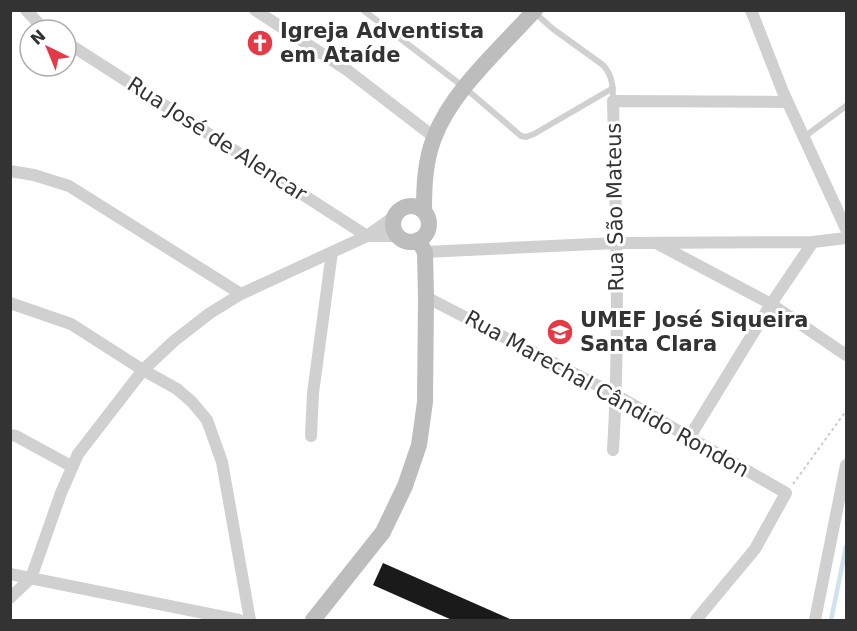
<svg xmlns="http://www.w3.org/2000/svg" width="857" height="631" viewBox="0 0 857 631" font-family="'DejaVu Sans',sans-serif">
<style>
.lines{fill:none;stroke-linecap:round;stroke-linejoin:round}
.stream{stroke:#cfe2ee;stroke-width:4.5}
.building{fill:#1a1a1a}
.path{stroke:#cdcdcd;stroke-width:2;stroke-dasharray:3 3;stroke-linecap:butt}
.lane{stroke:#d0d0d0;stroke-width:6}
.street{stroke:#d0d0d0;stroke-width:12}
.secondary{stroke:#bdbdbd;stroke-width:16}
.labels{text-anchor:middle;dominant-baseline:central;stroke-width:6;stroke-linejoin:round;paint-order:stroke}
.poi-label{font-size:21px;font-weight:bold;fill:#333;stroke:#fff;text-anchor:start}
.street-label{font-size:21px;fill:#333;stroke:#fff}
</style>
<rect width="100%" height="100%" fill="#fff"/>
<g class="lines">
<path class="stream" d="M831,620L846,547"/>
</g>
<path class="building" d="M383,563L512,620H452L373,585Z"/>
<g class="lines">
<path class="path" d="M793,484L846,411"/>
<path class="lane" d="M363,10L465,88L521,136L526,137L534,134L613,88
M535,13L553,29L603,65C613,76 613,87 613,101
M804,137L846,106"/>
<path class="street" d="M26,10L40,25L47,30
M255,10L347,70L434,137
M751,10L783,92L846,229
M66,42L367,236
M10,171L34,175L69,186L241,294
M367,236H398
M658,244L771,304L846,355
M425,252L617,243L813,242L846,238
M426,297L616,395L786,493L755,549L696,620
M10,303L71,324L143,370L177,389L192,402L207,420L222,462L250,620
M10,435L16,436L71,466
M311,436L313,393L332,252
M689,438L771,304L813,242
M613,450C620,334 616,217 613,101L787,102
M10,574L239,620
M10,598L31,578L61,493L78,454L143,370L174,341L210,313L241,294L367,236L394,217
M815,620L846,465"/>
<path class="secondary" d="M393 224a18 18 0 1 1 36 0a18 18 0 1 1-36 0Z
M424,211C424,186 425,161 434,138C452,90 501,48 535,10
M313,620L383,532L405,486L419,445L425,402L426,297L425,252L418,240"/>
</g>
<defs>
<symbol id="church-disc" viewBox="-11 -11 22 22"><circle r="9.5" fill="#e63946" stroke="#fff"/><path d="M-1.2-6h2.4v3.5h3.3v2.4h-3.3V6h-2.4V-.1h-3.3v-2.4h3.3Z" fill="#fff"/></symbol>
<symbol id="school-disc" viewBox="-11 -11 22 22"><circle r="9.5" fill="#e63946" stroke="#fff"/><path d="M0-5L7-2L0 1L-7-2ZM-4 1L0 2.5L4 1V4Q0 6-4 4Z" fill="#fff"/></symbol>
</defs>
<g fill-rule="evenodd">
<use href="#church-disc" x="245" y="28" width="30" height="30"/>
<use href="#school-disc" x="545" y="317" width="30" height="30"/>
</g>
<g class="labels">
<g class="poi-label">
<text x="280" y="31">Igreja Adventista<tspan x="280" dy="24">em Ataíde</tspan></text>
<text x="580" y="320">UMEF José Siqueira<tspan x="580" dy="24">Santa Clara</tspan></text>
</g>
<g class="street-label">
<text transform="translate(217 139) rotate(33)">Rua José de Alencar</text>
<text transform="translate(615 207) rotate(-91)">Rua São Mateus</text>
<text transform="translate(607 394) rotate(29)">Rua Marechal Cândido Rondon</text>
</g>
</g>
<rect width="857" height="631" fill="none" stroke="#333333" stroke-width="24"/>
<g transform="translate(48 48) rotate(317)"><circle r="28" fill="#ffffff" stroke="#adadad" stroke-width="1.5"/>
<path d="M0-4.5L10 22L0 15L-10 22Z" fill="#e63946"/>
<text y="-9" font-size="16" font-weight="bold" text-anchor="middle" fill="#333333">N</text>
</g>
</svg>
